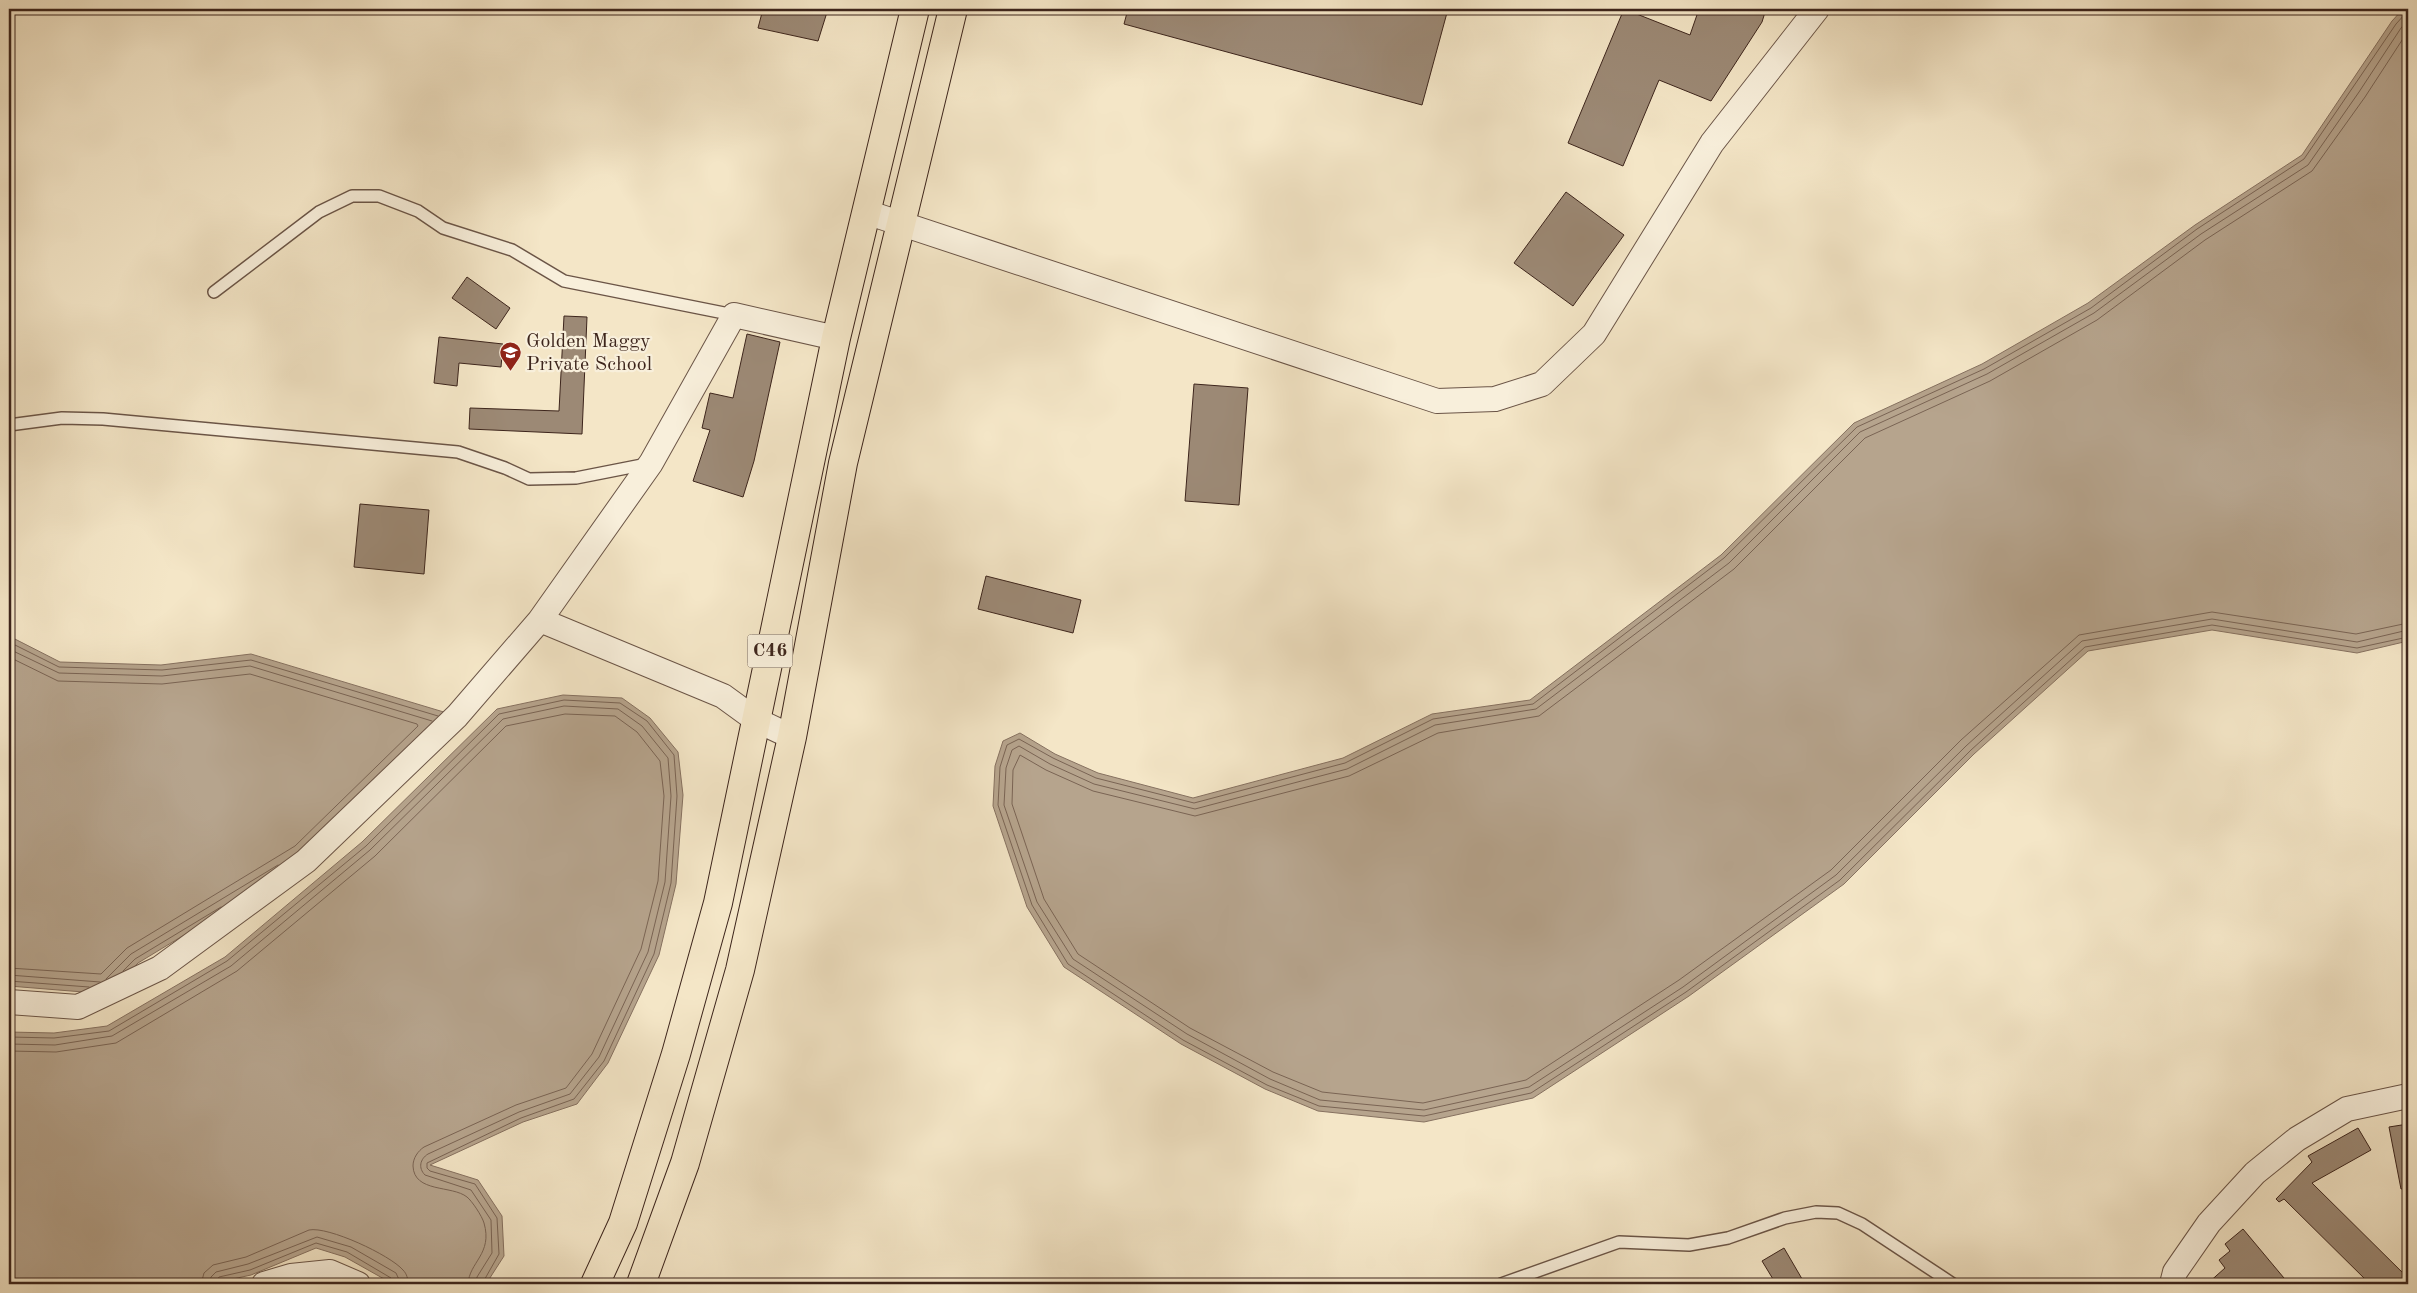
<svg xmlns="http://www.w3.org/2000/svg" width="2417" height="1293" viewBox="0 0 2417 1293" font-family="'Old Standard TT',serif">
<style>
.water{fill:#b6a48d;stroke:#867160}
.lines{fill:none;stroke-linecap:round;stroke-linejoin:round}
.shore{stroke:#7a6454;stroke-width:1}
.building{fill:#9c8975;stroke:#3d251c}
.lane-casing{stroke:#6b5547;stroke-width:14}
.street-casing{stroke:#6b5547;stroke-width:26}
.primary-casing{stroke:#3d251c;stroke-width:30}
.lane{stroke:#f8efdb;stroke-width:11}
.street{stroke:#f8efdb;stroke-width:24}
.primary{stroke:#f4e6c7;stroke-width:28}
.labels{text-anchor:middle;dominant-baseline:central;stroke-width:4.5;stroke-linejoin:round;paint-order:stroke}
.shield{fill:#f8efdb;stroke:#756255;stroke-width:1}
.shield-label{font-size:19px;font-weight:bold;fill:#3d251c}
.poi-label{font-size:20px;fill:#3d251c;stroke:#f8efdb;text-anchor:start}
</style>
<rect width="100%" height="100%" fill="#f4e6c7"/>
<filter id="stains"><feTurbulence type="fractalNoise" baseFrequency=".004" numOctaves="4"/><feColorMatrix values="0 0 0 0 .2 0 0 0 0 .09 0 0 0 0 .02 0 0 0 .5 -.17"/></filter>
<radialGradient id="worn" r=".72"><stop offset=".6" stop-color="#630" stop-opacity="0"/><stop offset="1" stop-color="#630" stop-opacity=".3"/></radialGradient>
<path class="water" d="M2403,9H2408V641L2357,653L2212,630L2088,651L1974,754L1844,884L1689,996L1533,1098L1424,1122L1318,1111L1265,1089L1181,1044L1064,967L1027,907L993,806L995,766L1003,741L1020,733L1055,754L1098,773L1193,798L1343,758L1432,714L1530,700L1721,555L1854,423L1982,364L2088,303L2195,225L2302,155L2392,21Z
M9,636L60,662L161,665L251,654L457,716L306,861L138,963L108,994L9,986Z
M563,695L622,698L650,718L678,752L683,795L676,884L659,955L608,1063L577,1104L523,1122L430,1165L478,1180L502,1216L504,1256L486,1284H393L345,1257L316,1248L251,1275L210,1284H9V1032L54,1033L107,1026L225,957L362,842L497,709Z"/>
<g class="lines">
<path class="shore" d="M2406,9L2405,14L2396,24L2304,159L2197,229L2091,308L1984,369L1857,427L1724,558L1533,704L1433,719L1345,763L1194,803L1096,778L1053,758L1019,739L1007,745L1000,767L998,805L1032,905L1068,964L1183,1040L1267,1085L1319,1106L1424,1116L1531,1093L1686,992L1840,880L1971,750L2085,647L2212,625L2357,648L2408,637
M2408,20L2401,28L2359,92L2308,165L2201,234L2094,313L1987,374L1860,432L1729,563L1536,709L1435,725L1347,769L1195,809L1094,784L1050,764L1019,746L1012,750L1006,768L1004,805L1037,902L1073,959L1187,1034L1270,1079L1320,1100L1424,1110L1529,1087L1683,987L1836,875L1966,746L2082,641L2212,619L2357,642L2408,630
M2408,31L2365,97L2312,171L2205,240L2097,320L1990,381L1865,438L1734,569L1539,716L1438,733L1349,776L1195,816L1093,791L1046,770L1020,755L1013,770L1012,804L1044,899L1078,954L1190,1028L1273,1072L1322,1092L1423,1103L1526,1080L1679,980L1831,870L1961,740L2079,635L2212,612L2356,634L2408,623
M9,642L59,667L162,670L251,660L438,716
M9,649L59,673L162,676L250,666L432,721
M9,657L58,681L162,684L250,674L417,724L418,726L295,846L127,948L101,974L9,968
M123,971L135,959L221,907
M9,975L100,982
M106,979L131,954L278,865
M9,981L89,987
M9,1037L54,1038L109,1031L227,961L366,846L499,714L564,700L620,703L647,721L674,755L677,796L671,883L654,954L604,1061L574,1099L521,1118L427,1163V1168L430,1171L475,1184L497,1218L499,1254L482,1284
M9,1044L55,1045L112,1036L231,966L370,850L503,719L564,706L618,709L642,726L668,758L671,796L665,882L648,952L599,1057L570,1094L519,1112L428,1154C420,1159 418,1168 425,1175L471,1190L491,1220L492,1253L477,1277L476,1284
M9,1051L56,1052L116,1043L237,971L375,856L506,726L565,714L615,716L637,732L660,761L664,796L658,881L641,949L592,1054L566,1088L516,1105L424,1147C418,1151 413,1158 413,1166C414,1193 452,1185 467,1197C472,1201 482,1216 484,1223C493,1254 469,1262 468,1284
M201,1284L204,1273L213,1265L246,1257L309,1230C328,1226 390,1255 403,1270C407,1274 408,1279 408,1284
M209,1284L211,1277L216,1272L248,1264L317,1237L351,1247L396,1273L401,1284
M215,1284L219,1277L250,1270L316,1243L347,1252L391,1278L394,1284"/>
</g>
<path class="building" d="M763,9H828L818,41L758,28Z
M1128,9H1448L1422,105L1124,24Z
M1624,9L1690,35L1699,9H1766L1762,22L1711,101L1659,80L1623,166L1568,143Z
M1566,192L1624,235L1573,306L1514,263Z
M467,277L510,308L496,329L452,298Z
M564,316L587,317L582,434L469,429L470,408L559,411Z
M747,334L780,342L754,461L743,497L693,481L710,430L702,428L710,393L733,398Z
M439,337L503,344L501,367L459,363L457,386L434,383Z
M1194,384L1248,388L1239,505L1185,501Z
M360,504L429,510L424,574L354,567Z
M986,576L1081,600L1073,633L978,609Z
M2408,1124V1188L2401,1189L2389,1127Z
M2358,1128L2371,1150L2312,1183L2408,1278V1284H2370L2284,1199L2279,1202L2276,1199L2312,1162L2308,1156Z
M2243,1229L2289,1284H2207L2225,1268L2219,1260L2230,1251L2225,1244Z
M1784,1248L1805,1284H1776L1762,1261Z"/>
<g class="lines">
<defs>
<path id="lane" d="M214,292L319,212L352,196H379L418,211L443,228L512,250L564,281L734,315
M9,425L62,418L103,419L458,452L505,468L529,479L576,478L647,464
M1501,1284L1619,1242L1689,1245L1728,1238L1785,1218L1816,1212L1838,1213L1862,1224L1953,1284"/>
<path id="street" d="M866,212L1437,401L1495,399L1542,384L1594,334L1712,143L1817,9
M540,620L651,463L734,315L836,338
M9,1002L78,1007L160,968L306,861L457,716L540,620L723,696L756,720L792,737
M264,1284L291,1276L330,1272L358,1284
M2172,1284L2175,1272L2209,1223L2255,1173L2297,1139L2347,1109L2408,1096"/>
<path id="primary" d="M595,1284L623,1223L676,1054L718,903L836,338L915,9
M641,1284L685,1163L740,970L792,737L843,463L953,9"/>
</defs>
<use href="#lane" class="lane-casing"/>
<use href="#street" class="street-casing"/>
<use href="#primary" class="primary-casing"/>
<use href="#lane" class="lane"/>
<use href="#street" class="street"/>
<use href="#primary" class="primary"/>
</g>
<defs>
<symbol id="school-pin" viewBox="-11 -11 22 30"><path d="M0 17L-7.5 6A9.5 9.5 0 1 1 7.5 6Z" fill="#8f2418" stroke="#f8efdb"/><path d="M0-5L7-2L0 1L-7-2ZM-4 1L0 2.5L4 1V4Q0 6-4 4Z" fill="#fff"/></symbol>
</defs>
<g fill-rule="evenodd">
<use href="#school-pin" x="498" y="340" width="25" height="34"/>
</g>
<g class="labels">
<rect class="shield" x="747.5" y="634.5" width="45" height="33" rx="4"/>
<g class="shield-label">
<text x="770" y="651">C46</text>
</g>
<g class="poi-label">
<text x="526" y="342">Golden Maggy<tspan x="526" dy="23">Private School</tspan></text>
</g>
</g>
<rect width="2417" height="1293" fill="none" stroke="#f4e6c7" stroke-width="30"/>
<rect x="10" y="10" width="2397" height="1273" fill="none" stroke="#3d251c" stroke-width="2.5"/>
<rect x="15" y="15" width="2387" height="1263" fill="none" stroke="#3d251c"/>
<rect width="100%" height="100%" filter="url(#stains)"/>
<rect width="100%" height="100%" fill="url(#worn)"/>
</svg>
